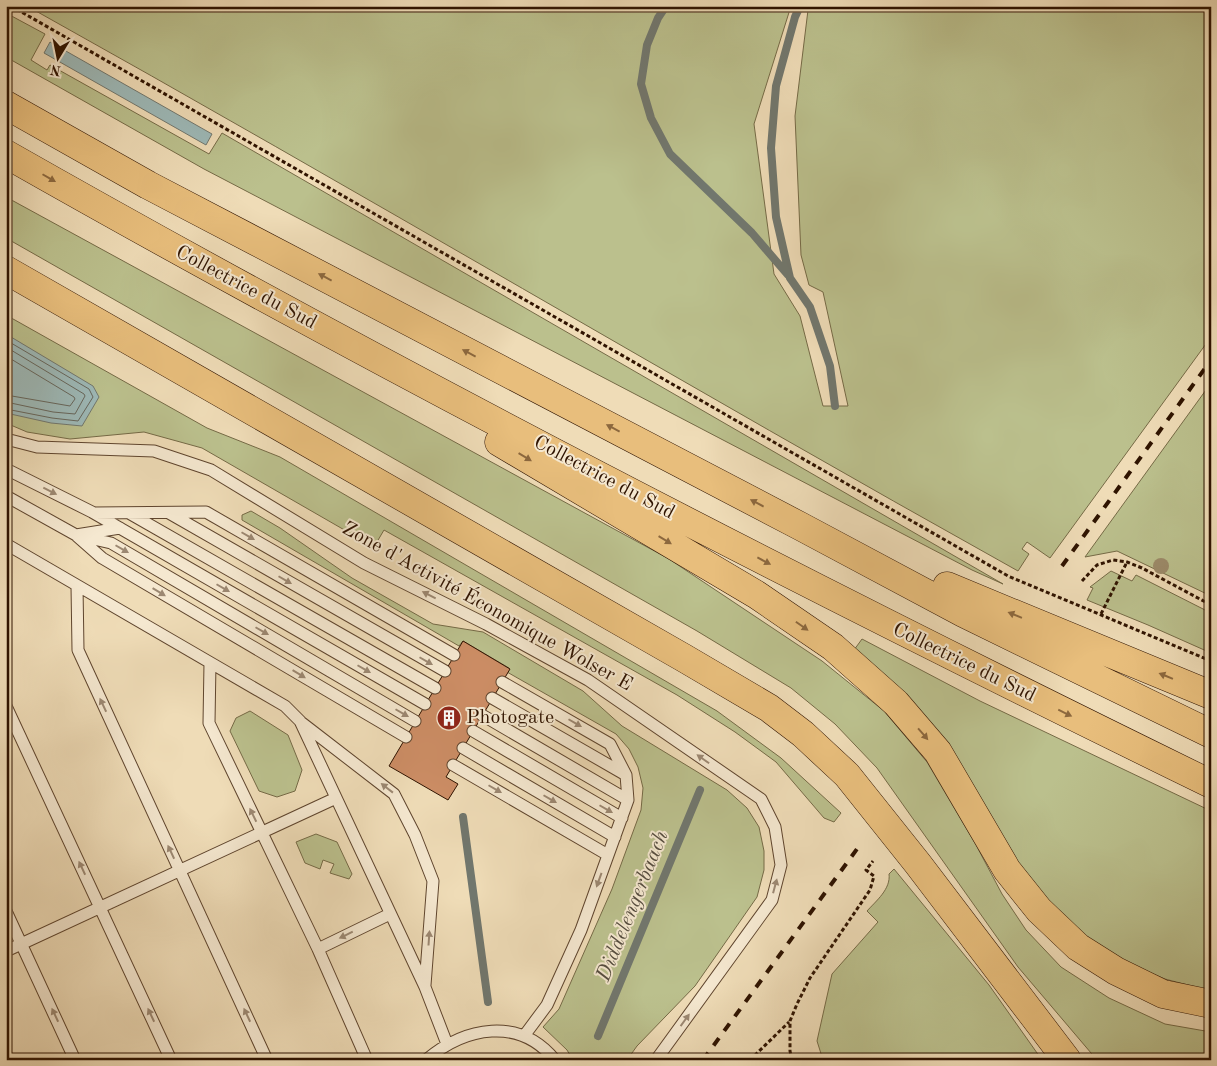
<svg xmlns="http://www.w3.org/2000/svg" width="1217" height="1066" viewBox="0 0 1217 1066" font-family="'Old Standard TT',serif">
<style>
.green{fill:#bbc08d;stroke:#756a46}
.water{fill:#9db9b8;stroke:#71776e}
.lines{fill:none;stroke-linecap:round;stroke-linejoin:round}
.shore{stroke:#66665c;stroke-width:1}
.stream{stroke:#71776e;stroke-width:8}
.building{fill:#cc8d65;stroke:#2f1300}
.lane-casing{stroke:#5f452e;stroke-width:13}
.primary-casing{stroke:#2f1300;stroke-width:29}
.highway-casing{stroke:#2f1300;stroke-width:29}
.path{stroke:#2f1300;stroke-width:3;stroke-dasharray:4 2.5;stroke-linecap:butt}
.lane{stroke:#f5e8d0;stroke-width:11}
.primary{stroke:#e8be7c;stroke-width:28}
.highway{stroke:#e8be7c;stroke-width:28}
.rail{stroke:#2f1300;stroke-width:4;stroke-dasharray:9 9;stroke-linecap:butt}
.tree{fill:#9c8a69}
.oneway{fill:#8c683e}
.oneway2{fill:#9c8872}
.labels{text-anchor:middle;dominant-baseline:central;stroke-width:4;stroke-linejoin:round;paint-order:stroke}
.street-label{font-size:20px;fill:#2f1300;stroke:#f5e8d0}
.poi-label{font-size:20px;fill:#2f1300;stroke:#f5e8d0;text-anchor:start}
.water-label{font-size:21px;font-style:italic;fill:#564d40;stroke:#f5e8d0}
</style>
<rect width="100%" height="100%" fill="#efdcb7"/>
<filter id="stains"><feTurbulence type="fractalNoise" baseFrequency=".004" numOctaves="4"/><feColorMatrix values="0 0 0 0 .2 0 0 0 0 .09 0 0 0 0 .02 0 0 0 .5 -.17"/></filter>
<radialGradient id="worn" r=".72"><stop offset=".6" stop-color="#630" stop-opacity="0"/><stop offset="1" stop-color="#630" stop-opacity=".3"/></radialGradient>
<path class="green" d="M27,6H791L754,124L774,274L800,316L823,406H848L823,292L809,285L801,255L795,116L808,10L811,6H1211V337L1050,558L1027,542L1022,549L1029,554L1018,571C686,386 359,191 27,6Z
M6,13L45,34L31,60L47,70L50,65L209,154L222,133L1003,584L972,570L204,169L6,57Z
M6,197L669,559L822,661L884,711L927,762L976,845L1002,894L1026,930L1061,967L1109,998L1165,1024L1211,1032V1060H1097L1018,967L877,768L835,724L791,688L697,631L6,238Z
M6,315L207,428L280,457L717,711L781,758L841,813L834,822L824,818L776,762L735,732L677,695L384,530L374,547L202,448L144,432L70,439L27,432L6,423Z
M1211,383V596L1117,551L1085,557Z
M251,511L280,528L352,578L433,624L483,632L583,691L622,726L727,790L747,808L759,827L764,851V870L757,897L695,986L637,1046L627,1060H573L567,1050L543,1027L559,1009L612,889L641,810L643,788L638,767L629,749L616,734L507,672L509,668L463,641L459,646L242,520V515Z
M1111,571L1132,581L1136,575L1211,613V653L1148,625L1087,600L1093,588L1090,587Z
M862,639L980,701L1211,811V991L1165,979L1122,961L1085,939L1046,905L854,650Z
M250,711L288,735L302,770L295,791L277,797L259,791L230,731L236,718Z
M316,834L337,842L352,874L349,879L330,873L334,864L323,860L320,869L305,863L296,842Z
M894,869L989,985L1042,1060H823L817,1041L832,974L878,922L867,911C876,901 891,889 889,874Z"/>
<path class="water" d="M50,42L212,134L206,145L44,53Z
M6,334L93,386L99,397L82,426L51,423L6,413Z"/>
<g class="lines">
<path class="shore" d="M6,340L89,389L93,397L78,421L52,418L6,409
M6,347L84,394L85,396L75,414L53,412L6,402
M6,356L74,397L75,399L70,406L6,395"/>
<path class="stream" d="M666,6L658,18L647,45L641,84L651,118L670,154L752,233L788,275
M800,6L795,17L776,86L771,148L776,217L790,278L810,307L830,366L835,406
M463,817L488,1002
M598,1036L700,790"/>
</g>
<path class="building" d="M463,641L510,669L446,777L458,784L448,800L389,766Z"/>
<g class="lines">
<defs>
<path id="lane" d="M6,439L37,447L154,451L211,470L364,563L486,624L588,680L761,799L775,827L781,865L772,900L656,1060
M6,469L92,512L425,704
M6,496L76,535L120,528
M94,513L206,512L454,655
M129,513L435,688
M169,513L445,671
M76,535L111,543L415,721
M77,536L102,558L406,737
M6,544L285,706L300,721L425,987L447,1044
M77,586L78,650L267,1060
M210,663L209,723L318,949L390,914
M502,682L610,744L626,775L628,800L581,930L547,1005L524,1036
M492,698L626,775
M6,706L171,1060
M482,715L628,800
M302,723L394,794L415,835L433,881L425,985
M473,731L622,818
M463,748L615,837
M453,765L608,855
M6,911L75,1060
M318,949L367,1060
M6,951L336,798
M426,1060C465,1027 519,1016 555,1060"/>
<path id="primary" d="M6,270L684,658L769,708L803,734L847,775L918,864L1067,1060"/>
<path id="highway" d="M6,105L148,185L800,526L963,613L1211,734
M6,154C400,378 804,585 1211,784
M499,442L757,595L833,647L896,703L938,752L1007,870L1039,910L1078,947L1116,971L1163,994L1211,1004
M947,586L1211,695"/>
</defs>
<use href="#lane" class="lane-casing"/>
<use href="#primary" class="primary-casing"/>
<use href="#highway" class="highway-casing"/>
<path class="path" d="M11,6L1008,576L1211,661
M1082,581L1097,565L1113,560L1127,562L1142,568L1211,605
M1101,614L1127,562
M750,1060L789,1022
M792,1060L790,1051V1021L797,1004L810,978L870,890L874,876L866,870L873,861"/>
<use href="#lane" class="lane"/>
<use href="#primary" class="primary"/>
<use href="#highway" class="highway"/>
<path class="rail" d="M1062,566L1211,360
M703,1060L857,849"/>
</g>
<circle class="tree" cx="1161" cy="566" r="8"/>
<defs><path id="oneway-solid" d="M-6-.8H1V-3.2L6.5 0L1 3.2V.8H-6Z" transform="scale(1.25)"/></defs>
<g class="oneway">
<use href="#oneway-solid" transform="translate(49 178) rotate(30)"/>
<use href="#oneway-solid" transform="translate(325 277) rotate(-152)"/>
<use href="#oneway-solid" transform="translate(469 353) rotate(-152)"/>
<use href="#oneway-solid" transform="translate(613 428) rotate(-152)"/>
<use href="#oneway-solid" transform="translate(525 457) rotate(31)"/>
<use href="#oneway-solid" transform="translate(757 503) rotate(-152)"/>
<use href="#oneway-solid" transform="translate(665 540) rotate(31)"/>
<use href="#oneway-solid" transform="translate(764 561) rotate(28)"/>
<use href="#oneway-solid" transform="translate(1015 615) rotate(-158)"/>
<use href="#oneway-solid" transform="translate(802 626) rotate(35)"/>
<use href="#oneway-solid" transform="translate(1166 676) rotate(-158)"/>
<use href="#oneway-solid" transform="translate(1065 713) rotate(26)"/>
<use href="#oneway-solid" transform="translate(923 734) rotate(49)"/>
</g>
<g class="oneway2">
<use href="#oneway-solid" transform="translate(50 491) rotate(27)"/>
<use href="#oneway-solid" transform="translate(248 536) rotate(30)"/>
<use href="#oneway-solid" transform="translate(122 549) rotate(30)"/>
<use href="#oneway-solid" transform="translate(285 580) rotate(30)"/>
<use href="#oneway-solid" transform="translate(223 588) rotate(30)"/>
<use href="#oneway-solid" transform="translate(159 592) rotate(31)"/>
<use href="#oneway-solid" transform="translate(429 595) rotate(-153)"/>
<use href="#oneway-solid" transform="translate(262 631) rotate(30)"/>
<use href="#oneway-solid" transform="translate(426 661) rotate(30)"/>
<use href="#oneway-solid" transform="translate(364 669) rotate(30)"/>
<use href="#oneway-solid" transform="translate(299 674) rotate(31)"/>
<use href="#oneway-solid" transform="translate(103 705) rotate(-115)"/>
<use href="#oneway-solid" transform="translate(402 713) rotate(30)"/>
<use href="#oneway-solid" transform="translate(575 723) rotate(30)"/>
<use href="#oneway-solid" transform="translate(703 759) rotate(-145)"/>
<use href="#oneway-solid" transform="translate(387 788) rotate(-142)"/>
<use href="#oneway-solid" transform="translate(495 789) rotate(30)"/>
<use href="#oneway-solid" transform="translate(550 799) rotate(30)"/>
<use href="#oneway-solid" transform="translate(606 809) rotate(30)"/>
<use href="#oneway-solid" transform="translate(253 815) rotate(-116)"/>
<use href="#oneway-solid" transform="translate(171 852) rotate(-115)"/>
<use href="#oneway-solid" transform="translate(82 868) rotate(-115)"/>
<use href="#oneway-solid" transform="translate(599 880) rotate(110)"/>
<use href="#oneway-solid" transform="translate(775 886) rotate(-75)"/>
<use href="#oneway-solid" transform="translate(346 935) rotate(154)"/>
<use href="#oneway-solid" transform="translate(429 938) rotate(-86)"/>
<use href="#oneway-solid" transform="translate(55 1015) rotate(-115)"/>
<use href="#oneway-solid" transform="translate(151 1015) rotate(-115)"/>
<use href="#oneway-solid" transform="translate(247 1015) rotate(-115)"/>
<use href="#oneway-solid" transform="translate(685 1020) rotate(-54)"/>
</g>
<defs>
<symbol id="building-disc" viewBox="-11 -11 22 22"><circle r="9.5" fill="#8f2418" stroke="#f5e8d0"/><path d="M-4-6H4V6H1V3H-1V6H-4ZM-2.5-4.3h1.7v1.8h-1.7ZM.8-4.3h1.7v1.8H.8ZM-2.5-1h1.7V.8h-1.7ZM.8-1h1.7V.8H.8Z" fill="#fff"/></symbol>
</defs>
<g fill-rule="evenodd">
<use href="#building-disc" x="435" y="704" width="28" height="28"/>
</g>
<g class="labels">
<g class="street-label">
<text transform="translate(246 288) rotate(28)">Collectrice du Sud</text>
<text transform="translate(604 478) rotate(28)">Collectrice du Sud</text>
<text transform="translate(487 607) rotate(29)">Zone d'Activité Économique Wolser E</text>
<text transform="translate(964 663) rotate(26)">Collectrice du Sud</text>
</g>
<g class="poi-label">
<text x="466" y="718">Photogate</text>
</g>
<g class="water-label">
<text transform="translate(633 906) rotate(-68)">Diddelengerbaach</text>
</g>
</g>
<rect width="1217" height="1066" fill="none" stroke="#efdcb7" stroke-width="25"/>
<rect x="8" y="8" width="1202" height="1051" fill="none" stroke="#2f1300" stroke-width="2.5"/>
<rect x="12" y="12" width="1192" height="1041" fill="none" stroke="#2f1300"/>
<g transform="translate(58 58) rotate(190)" stroke="#f5e8d0" stroke-width="4" paint-order="stroke">
<path d="M0-4L9 19L0 12L-9 19Z" fill="#2f1300"/>
<text y="-8" font-size="14" font-weight="bold" text-anchor="middle" fill="#2f1300">N</text>
</g>
<rect width="100%" height="100%" filter="url(#stains)"/>
<rect width="100%" height="100%" fill="url(#worn)"/>
</svg>
